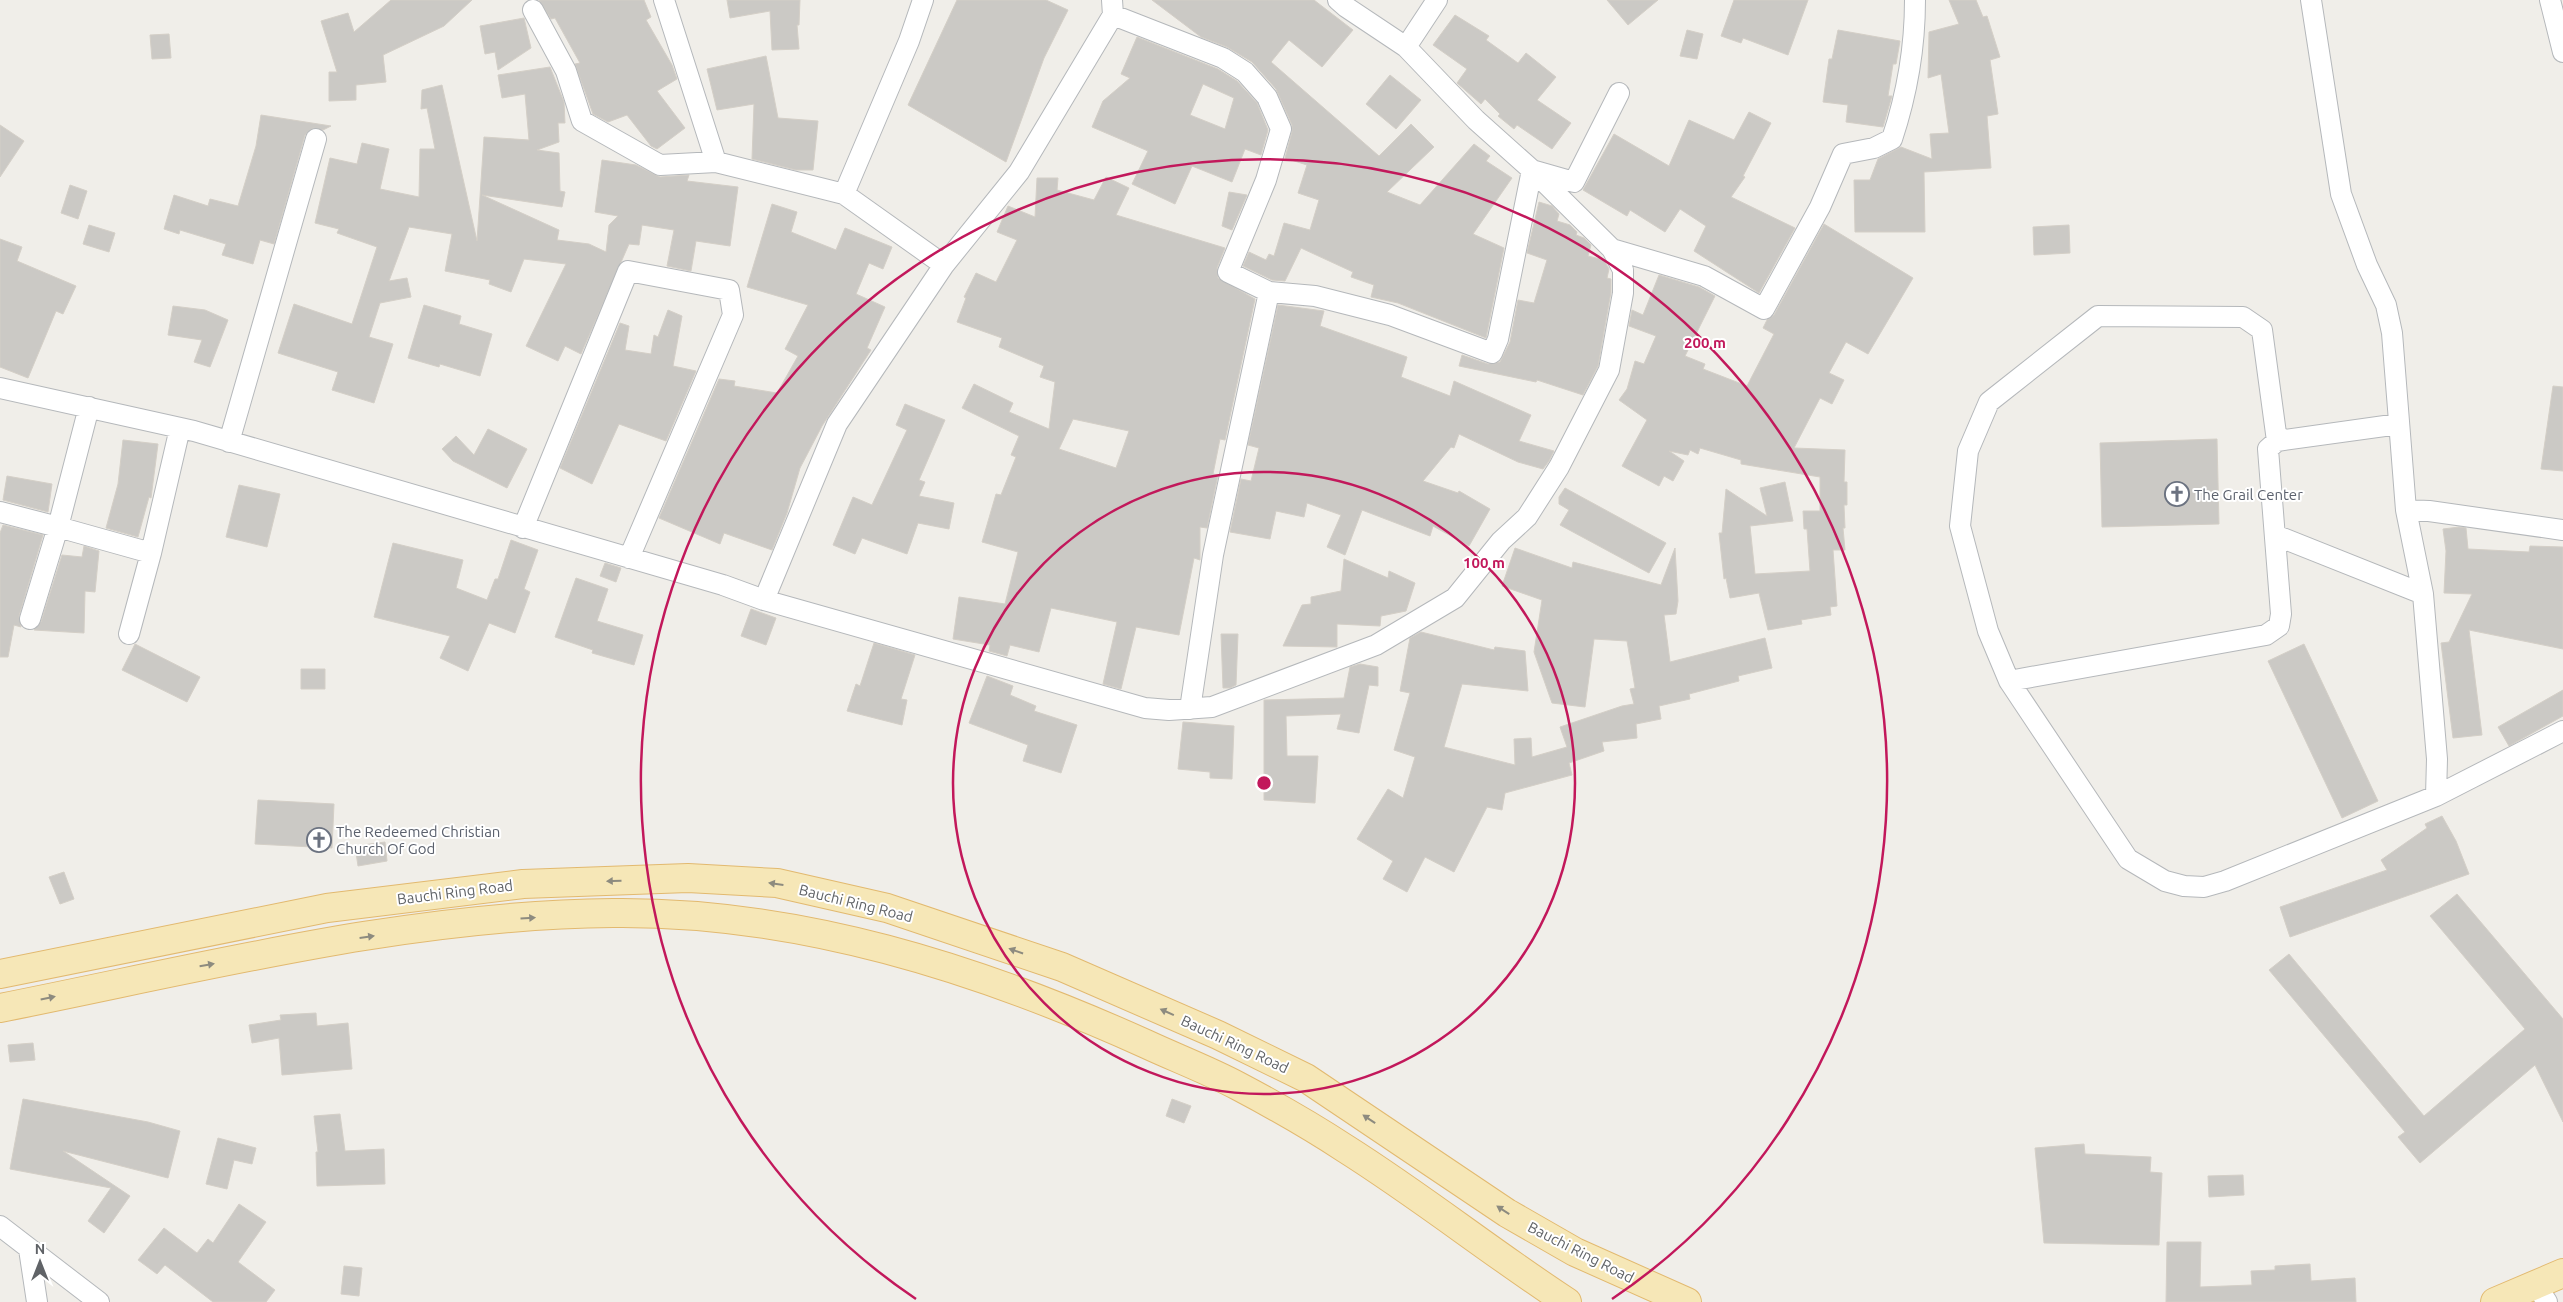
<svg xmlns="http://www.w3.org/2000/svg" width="2563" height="1302" viewBox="0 0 2563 1302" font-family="Ubuntu,sans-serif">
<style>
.building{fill:#cbc9c5;stroke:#d4cfc7;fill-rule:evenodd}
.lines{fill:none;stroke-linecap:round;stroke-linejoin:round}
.minor-casing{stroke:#b5b8bb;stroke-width:22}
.primary-casing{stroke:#e2b96f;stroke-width:30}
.minor{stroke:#fff;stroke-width:20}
.primary{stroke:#f6e7b7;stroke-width:28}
.oneway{fill:#8d8b7f}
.ring{fill:none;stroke:#c2185b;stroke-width:2.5}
.labels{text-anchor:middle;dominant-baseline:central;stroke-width:4;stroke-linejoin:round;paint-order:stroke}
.worship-label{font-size:15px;fill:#5b616d;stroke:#fff;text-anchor:start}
.street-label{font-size:15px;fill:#606367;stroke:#fff}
.centre{fill:#c2185b;stroke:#fff;stroke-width:2.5}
.ring-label{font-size:15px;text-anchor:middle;font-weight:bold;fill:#c2185b;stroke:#fff;stroke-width:4;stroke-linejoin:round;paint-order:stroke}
</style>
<rect width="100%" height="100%" fill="#f0eee9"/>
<path class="building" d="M391,0H472L444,26L383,55L386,82L356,85V100L329,101V72H337L321,21L348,13L354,32Z
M539,0H644L651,17L646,20L672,65L677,79L657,91L685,128L657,149L651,146L627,115L608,122L593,114L575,64L580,63L555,18L551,19Z
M727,0H800L799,25H797L799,49L772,50L770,11L730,18Z
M957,0H1046L1068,10L1044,58L1006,162L908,105Z
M1152,0H1314L1353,30L1322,67L1289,40L1271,62L1379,156L1411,124L1434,147L1387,192L1420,205L1474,144L1490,156L1486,161L1512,178L1473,234L1504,248L1486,338L1398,303L1371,297L1374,285L1351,277L1353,272L1301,248L1285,281L1272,280L1243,266L1249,252L1266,260L1269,254L1274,256L1284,223L1310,230L1319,200L1298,193L1307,165L1285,158L1292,132V125L1276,89L1252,62L1227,47L1201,37Z
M1607,0H1658L1628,25Z
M1734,0H1808L1788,55L1743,38L1741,43L1721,36Z
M1949,0H1976L1983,17L1987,16L2000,57L1990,60L1998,114L1987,116L1991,168L1924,172L1925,232H1855L1854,180H1870L1878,159L1901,147L1932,159L1930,134L1949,133L1941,74L1928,78L1929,32L1959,24Z
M1455,15L1489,36L1486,40L1518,63L1526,53L1556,77L1537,100L1571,123L1552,149L1517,125L1514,129L1498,116L1500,114L1485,99L1481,104L1457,83L1467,69L1433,45Z
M524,18L531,48L498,70L495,52L485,54L480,26Z
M1687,30L1703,34L1697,59L1680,56Z
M1838,30L1900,41L1896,64H1893L1888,96H1892L1883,127L1846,122L1848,105L1823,102L1829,59H1832Z
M169,34L171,58L152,59L150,35Z
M1137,37L1218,69L1237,81L1257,103L1268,130L1261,155L1245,149L1232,182L1192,166L1175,204L1132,184L1148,151L1092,127L1103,101L1130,78L1121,74ZM1203,84L1234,98L1225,129L1190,115Z
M766,56L778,118L818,121L813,170H796L752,159L754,104L717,110L707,69Z
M550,67L564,102L565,123H558L559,142L537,150L559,153L560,191L565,192L562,207L482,195L559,230L557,240L589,244L606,252L609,225L618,216L595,212L602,160L636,165L660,177L689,175L687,181L738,187L730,246L696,241L691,271L667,266L674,230L642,225L639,245L629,244L581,354L565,346L558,361L526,346L566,264L524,259L511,292L489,284L490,280L445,271L452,234L409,227L389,281L407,278L411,297L380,303L369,337L393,344L374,403L332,390L338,372L278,353L294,304L352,324L377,247L337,233L339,229L315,223L330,158L357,164L362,143L389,149L380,189L419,197L420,149H435L427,108L421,109L422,90L442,85L477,241L484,137L529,140L525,94L502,98L498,75Z
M1390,75L1421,100L1396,129L1366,104Z
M1749,112L1771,123L1743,176L1745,177L1731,197L1795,228L1759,293L1694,251L1706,226L1680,209L1665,232L1630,210L1627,216L1583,190L1614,134L1669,166L1689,120L1734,140Z
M261,115L331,126L323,130L313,128L305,135L274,244L260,240L253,264L222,255L226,244L180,230L179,234L164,229L174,195L208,206L210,199L238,206L256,146Z
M0,125L24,141L0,177Z
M1106,177L1129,188L1116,215L1225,248L1217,268L1218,278L1255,299L1225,440L1220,439L1213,474L1218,475L1207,528L1200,527V560L1194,558L1179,635L1136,627L1121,689L1103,684L1117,622L1051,608L1039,652L1010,645L1007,656L989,651L990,645L953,639L959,597L1005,604L1018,552L982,542L996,494L1001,495L1016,457L1011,455L1019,436L962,408L974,384L1013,403L1009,412L1049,429L1055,382L1040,377L1044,366L999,347L1002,338L957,322L966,298L964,297L976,273L996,282L1017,240L997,232L1008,206L1035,217L1037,178H1058L1057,190L1094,200ZM1073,419L1129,431L1116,468L1059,449Z
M70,185L87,191L78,219L61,213Z
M1229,192L1247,195L1232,230L1222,226Z
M1539,202L1552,206L1559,214L1557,221L1570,225L1577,232L1576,235L1584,238L1591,245L1588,256L1604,260L1609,269L1607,278L1611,279V292L1598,366L1583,395L1537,380L1536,382L1459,366L1462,355L1488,364L1500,362L1510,342L1518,300L1534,303L1547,260L1527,253Z
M772,204L797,212L791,232L836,250L845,228L892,247L883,269L869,263L856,294L885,307L867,348L871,350L822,426L800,468L787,513L772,550L724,533L720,544L659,518L719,379L735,381L734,386L777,393L798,356L785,349L808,305L747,287Z
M1824,224L1913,278L1868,354L1846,342L1829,373L1844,380L1832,404L1820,398L1794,448L1845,450L1844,482H1847V505H1844L1845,528H1843L1845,550H1833L1837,606L1830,607L1831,615L1801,620L1802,624L1768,630L1759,593L1730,598L1726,578L1724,579L1719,533H1722L1726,489L1767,516L1760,488L1785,482L1793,521L1750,526L1755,574L1810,571L1807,529H1804L1803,511H1820V477L1741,464V460L1700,448L1698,454L1690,450L1688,455L1669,451L1684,461L1673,481L1664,476L1659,486L1622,466L1647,420L1619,400L1627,389L1635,361L1644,364L1656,336L1629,326L1632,310L1643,315L1659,275L1699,287L1715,296L1685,356L1705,364L1703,369L1747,386L1774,334L1763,328L1767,320L1774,315Z
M89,225L115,233L109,252L83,244Z
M2069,225L2070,253L2034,255L2033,227Z
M0,239L22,247L17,261L76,286L63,314L56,311L28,378L0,367Z
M424,305L461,316L459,324L492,334L480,376L440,364L439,367L408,358Z
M1278,305L1324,311L1320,326L1407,357L1401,377L1450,396L1454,381L1531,415L1519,441L1554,451L1549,461L1543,469L1518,462L1459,434L1454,448L1451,447L1423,481L1458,493L1459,491L1490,509L1469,546L1433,526L1430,536L1362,510L1345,555L1327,547L1341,515L1307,503L1304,517L1276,511L1270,539L1230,532L1241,479L1251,481L1259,448L1248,445Z
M173,306L205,310L228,320L210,367L194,362L202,340L168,335Z
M668,310L682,316L673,366L696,371L666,441L619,424L592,484L560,468L620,323L629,326L625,350L651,354L654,335L658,337Z
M2553,386L2563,387V471L2541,469Z
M905,404L945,420L919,480L925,482L919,496L954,503L949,529L918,523L907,554L862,538L855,554L833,545L853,497L872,505L907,430L896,425Z
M488,429L527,449L507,488L453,461L442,449L456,436L474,455Z
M2217,439L2219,524L2102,527L2100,443Z
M123,440L158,444L151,498L149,497L138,537L106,528L118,484Z
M7,476L52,484L48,512L3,500Z
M239,485L280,494L267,547L226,537Z
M1565,488L1666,543L1649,573L1560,525L1569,510L1559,504V497Z
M3,525L43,535L19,616L21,627L14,625L8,657H0V533Z
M2459,527L2466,528L2468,549L2529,552L2530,546L2563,547V649L2469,630L2482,735L2453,738L2441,643L2449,642L2472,594L2444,593L2446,551L2443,529Z
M511,540L538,550L524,589L530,592L515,633L489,623L468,671L440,658L450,636L374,617L393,543L463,560L456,588L487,600L495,579H498Z
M84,546L99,551L95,592L85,591L84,633L34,630L41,622L62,555L82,557Z
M1515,548L1572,568L1573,562L1661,585L1675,548L1678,601L1676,614L1664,615L1670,662L1765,638L1772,668L1738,676L1739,681L1689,694L1690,699L1659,706L1661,719L1636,724L1637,738L1602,742L1604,751L1569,763L1572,775L1505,793L1502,810L1487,807L1454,872L1425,857L1407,892L1383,879L1393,861L1357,839L1388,789L1403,798L1415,757L1394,750L1410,693L1400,691L1410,638L1421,632L1494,650L1495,647L1525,651L1528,691L1462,684L1444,747L1515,765L1514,739L1531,738L1532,757L1567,747L1560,727L1622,706L1634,704L1630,689L1635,688L1627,641L1594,639L1585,707L1552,703L1534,652L1542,600L1502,586Z
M1344,559L1388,578L1389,571L1415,583L1406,611L1381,616L1380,626L1337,624V647L1283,646L1302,605L1311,604V597L1341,591Z
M605,563L621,568L616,582L600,576Z
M576,578L608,589L597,621L643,635L634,665L592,653L593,650L555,637Z
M751,609L776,618L766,645L741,636Z
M1221,634H1238L1236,685L1230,688H1223Z
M874,643L915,655L901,699L907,700L902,725L847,711L856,684L860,686Z
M135,644L200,677L187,702L122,670Z
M2304,644L2378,801L2342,818L2268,661Z
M1360,664L1378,667V686L1369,685L1359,733L1337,729L1341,714L1286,716L1287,756H1318L1315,803L1264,800V700L1344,698L1350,667Z
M301,669H325V689H301Z
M987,676L1013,686L1010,695L1036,706L1034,711L1077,725L1061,773L1023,761L1028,745L969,723Z
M2563,690V716L2509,746L2498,727Z
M1183,722L1234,726L1232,779L1210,778V772L1178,769Z
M258,800L334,804L332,848L255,844Z
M2442,816L2456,841L2469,874L2290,937L2280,907L2387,870L2381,860L2427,828L2425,824Z
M385,842L387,861L358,866L355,846Z
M64,872L74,899L60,904L49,877Z
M2457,894L2563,1019V1122L2535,1065L2420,1163L2398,1137L2405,1132L2269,970L2289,954L2424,1116L2525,1029L2430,916Z
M316,1013L317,1026L348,1023L352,1069L282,1075L279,1038L252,1043L249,1025L281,1020L280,1015Z
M33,1043L35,1060L10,1062L8,1045Z
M23,1099L148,1122L180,1131L168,1178L63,1151L130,1196L104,1233L88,1221L111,1188L10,1169Z
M1172,1099L1191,1106L1184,1123L1166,1116Z
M340,1114L345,1151L384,1149L385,1184L317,1186L316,1152H318L314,1116Z
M218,1138L256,1148L252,1164L234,1160L227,1189L206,1184Z
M2084,1144L2085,1154L2151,1157L2150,1172L2162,1173L2159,1245L2044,1243L2035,1148Z
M2243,1175L2244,1195L2209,1197L2208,1176Z
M239,1204L266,1222L238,1262L275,1290L266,1302H213L165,1265L157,1274L138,1260L164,1228L197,1253L208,1239L213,1243Z
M2167,1242H2201L2200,1287L2252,1285L2251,1271L2275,1270V1266L2310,1264L2311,1281L2355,1278L2356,1302H2166Z
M344,1266L362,1268L359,1296L341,1294Z"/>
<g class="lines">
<defs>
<path id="minor" d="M664,0L716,162
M2311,0L2341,194L2367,265L2386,305L2392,333L2406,510L2423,594L2437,759L2436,796
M2550,0L2563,52
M533,10L566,71L582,121L660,165L716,162L844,194
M1113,15L1223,58L1245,72L1267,97L1281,129L1266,180L1228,272L1269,292L1315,296L1390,315L1492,353L1498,339L1532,170L1574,182L1619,93
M1406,47L1437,0
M1612,249L1704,276L1764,309L1820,207L1843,154L1874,148L1892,139C1907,94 1915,47 1915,0
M944,265L1019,172L1113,15L1112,0
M0,388L194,431L723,585L764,600L1145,708L1169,710L1212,707L1376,645L1455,598L1501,541L1527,517L1559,467L1609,370L1623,293V270L1612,249L1532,170L1476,120L1406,47L1346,7L1338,0
M2277,441L2262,330L2243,317L2098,316L1989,402L1968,451L1960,526L1988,631L2009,681L2128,859L2165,881L2184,886L2204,887L2225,881L2436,796L2563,731
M229,442L316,139
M2406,510L2429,511L2563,530
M0,512L58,527L89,407
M523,528L628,271L729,290L733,315L629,558
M2275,535L2423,594
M764,600L837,424L944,265L844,194L909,41L923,0
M30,619L58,527L151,553
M129,634L151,553L180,428
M2009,681L2266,635L2279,626L2281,614L2268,449L2277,441L2399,424
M1190,709L1213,555L1269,292
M0,1226L99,1302
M29,1249L37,1302
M2536,1285L2547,1302"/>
<path id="primary" d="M0,974L327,908L523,884L688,878L777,883L887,908L1062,967L1218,1035L1306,1078L1507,1213L1575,1252L1687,1302
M0,1008C202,968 405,915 613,913C798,911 978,968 1146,1044C1176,1058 1208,1070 1238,1086C1274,1105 1311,1126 1346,1149C1422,1197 1492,1253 1567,1302
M2495,1302L2563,1273"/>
</defs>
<use href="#minor" class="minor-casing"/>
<use href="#primary" class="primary-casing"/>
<use href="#minor" class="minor"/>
<use href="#primary" class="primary"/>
</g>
<defs><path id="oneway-solid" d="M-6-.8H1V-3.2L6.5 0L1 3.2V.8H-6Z" transform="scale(1.25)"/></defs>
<g class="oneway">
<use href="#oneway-solid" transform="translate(614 881) rotate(178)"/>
<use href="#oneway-solid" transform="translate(776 884) rotate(-172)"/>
<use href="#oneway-solid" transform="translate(528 918) rotate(-4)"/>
<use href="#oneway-solid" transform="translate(367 937) rotate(-8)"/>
<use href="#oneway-solid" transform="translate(1016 951) rotate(-161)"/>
<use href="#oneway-solid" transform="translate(207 965) rotate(-10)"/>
<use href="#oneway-solid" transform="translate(48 998) rotate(-12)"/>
<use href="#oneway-solid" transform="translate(1167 1012) rotate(-156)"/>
<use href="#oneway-solid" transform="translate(1369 1119) rotate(-146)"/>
<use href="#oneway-solid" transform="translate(1503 1210) rotate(-147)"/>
</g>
<g class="ring">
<circle cx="1264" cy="783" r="311"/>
<path d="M916 1299A623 623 0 1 1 1612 1299"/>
</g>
<defs>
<symbol id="church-ring" viewBox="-11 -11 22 22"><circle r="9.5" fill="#fff" stroke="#6b7280" stroke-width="1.5"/><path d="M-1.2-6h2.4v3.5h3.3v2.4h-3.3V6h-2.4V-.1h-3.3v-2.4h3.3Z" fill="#6b7280"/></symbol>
</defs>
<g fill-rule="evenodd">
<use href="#church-ring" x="2163" y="480" width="28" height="28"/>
<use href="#church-ring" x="305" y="826" width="28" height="28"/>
</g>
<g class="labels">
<g class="worship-label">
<text x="2194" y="494">The Grail Center</text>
<text x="336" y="831">The Redeemed Christian<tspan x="336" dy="17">Church Of God</tspan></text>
</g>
<g class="street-label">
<text transform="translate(455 892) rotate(-7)">Bauchi Ring Road</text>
<text transform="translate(856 903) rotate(14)">Bauchi Ring Road</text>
<text transform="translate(1235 1044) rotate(25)">Bauchi Ring Road</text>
<text transform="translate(1581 1252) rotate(27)">Bauchi Ring Road</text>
</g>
</g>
<circle cx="1264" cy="783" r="8" class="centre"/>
<g class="ring-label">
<text x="1705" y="348">200 m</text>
<text x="1484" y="568">100 m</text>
</g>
<g transform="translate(40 1262)" stroke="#ffffff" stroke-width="4" paint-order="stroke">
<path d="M0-4L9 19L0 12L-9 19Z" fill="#606367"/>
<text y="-8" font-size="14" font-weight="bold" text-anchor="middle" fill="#606367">N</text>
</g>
</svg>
